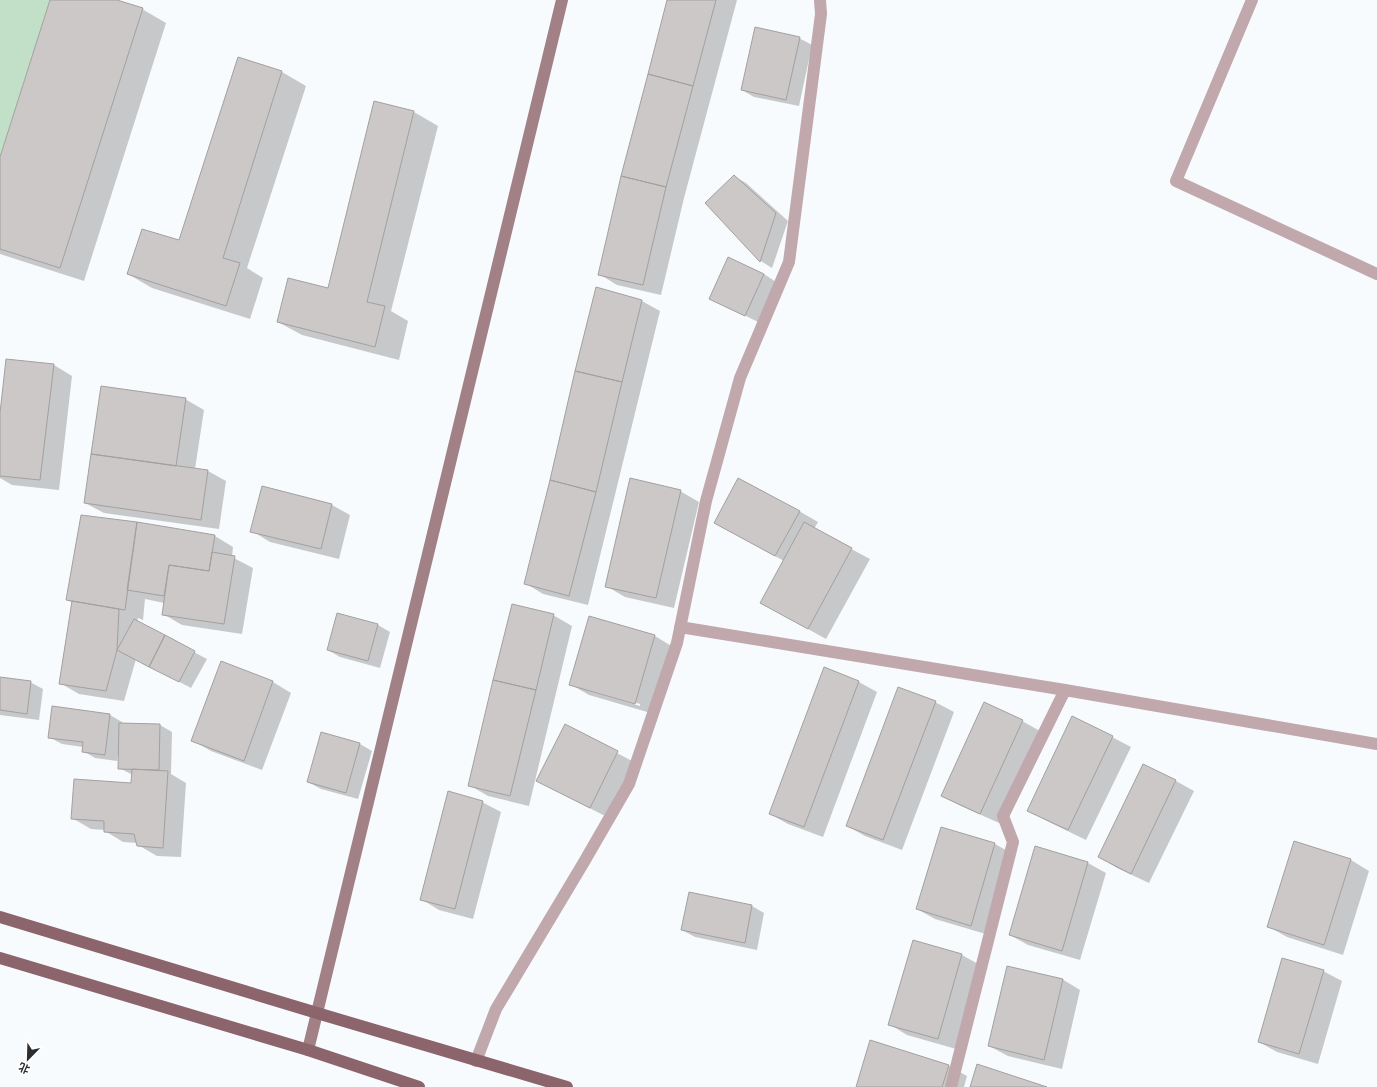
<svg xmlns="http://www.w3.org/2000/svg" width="1377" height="1087" viewBox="0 0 1377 1087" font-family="Karla,'Noto Sans SC',sans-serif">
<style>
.green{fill:#c2e0c8}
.shadow{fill:#0003;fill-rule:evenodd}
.building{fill:#cbc8c7;stroke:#a3a09f}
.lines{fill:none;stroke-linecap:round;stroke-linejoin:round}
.street{stroke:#c0a8ac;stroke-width:12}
.secondary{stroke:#a28186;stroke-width:12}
.primary{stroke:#8c646b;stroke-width:12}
</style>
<rect width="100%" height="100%" fill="#f8fbfd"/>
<path class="green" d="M0,0H50L0,157Z"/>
<path class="shadow" d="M51,0H114L142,9L166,23L84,281L0,254V160Z
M669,0H737L684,198L661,295L617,285L599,274Z
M799,38L812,45L799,106L754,97L742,90Z
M282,72L306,86L247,268L263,278L250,319L152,288L128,274L180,242Z
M414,112L438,126L391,311L408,321L399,360L302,335L278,322L329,289Z
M734,176L746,183L788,221L772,268L761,261L706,203Z
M728,258L764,274L776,282L758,322L710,298Z
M597,289L642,301L660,311L588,605L543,594L525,583Z
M54,365L72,376L59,490L12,485L0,478V422Z
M185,399L204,410L195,469L208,471L226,481L219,529L104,513L85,503Z
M262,487L332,505L350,515L339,559L270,542L252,531Z
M680,491L699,502L674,608L625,597L606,586Z
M799,511L818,522L814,529L870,559L826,639L761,603L784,561L715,523Z
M81,516L215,536L233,547L232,557L253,568L242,634L182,625L163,614L164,603L145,599L143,620L138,618L137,622L207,659L191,688L136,659L124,701L79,694L60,683L73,603L67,600Z
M338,614L378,625L390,632L380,668L340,657L328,650Z
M553,615L572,626L529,806L488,796L469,785Z
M590,617L655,636L673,647L654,714L589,695L570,684ZM589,689L640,704V706L589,691Z
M221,663L273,682L291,693L262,770L211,751L192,740Z
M824,669L859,682L877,692L823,837L788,824L770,814Z
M0,678L30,682L43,689L39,720L0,715Z
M935,702L954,712L902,850L865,836L847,826Z
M110,715L122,722V724L160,725L172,732L171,774L186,783L181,857L157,856L138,845V843L123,842L105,831V830L91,829L72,818L132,784L133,775L119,768V755H118L117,761L95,758L83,751V747L62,744L49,737Z
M1022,721L1040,731L999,823L961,806L942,796Z
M565,726L636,763L609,818L556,791L538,781Z
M1112,737L1131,747L1086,840L1047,821L1028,810Z
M360,744L372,751L358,799L321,789L308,782Z
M1143,765L1176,781L1194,791L1149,883L1117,868L1099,857Z
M482,802L501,812L473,919L439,910L421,899Z
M995,844L1013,854L989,935L935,919L917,909Z
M1036,847L1088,863L1106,873L1080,960L1028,945L1010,935Z
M1351,860L1369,871L1343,955L1287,937L1269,927Z
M690,893L752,906L764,913L757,950L695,937L682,930Z
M962,955L980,965L956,1049L907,1035L889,1024Z
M1323,971L1342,981L1318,1064L1277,1052L1259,1042Z
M1062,979L1080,990L1062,1069L1008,1056L989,1046Z
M949,1066L967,1076L964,1087H857Z"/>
<path class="building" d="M50,0H117L143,8L60,268L0,249V157Z
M667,0H716L693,86L648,74Z
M755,27L800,37L786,100L741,90Z
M238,57L282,71L223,258L240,263L226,306L127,274L142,229L179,240Z
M648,74L693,86L666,187L621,176Z
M374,101L414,111L367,302L385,306L375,347L277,322L288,278L328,288Z
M734,175L776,213L760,262L705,203Z
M621,176L666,187L643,285L598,275Z
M728,257L764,274L745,316L709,299Z
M596,287L642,300L622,382L575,371Z
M6,359L54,364L40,480L0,476V413Z
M575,371L622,382L596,492L550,480Z
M101,386L186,398L176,466L91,454Z
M91,454L208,470L201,520L84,503Z
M630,478L681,490L656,598L605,587Z
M738,478L800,511L775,556L714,523Z
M550,480L596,492L569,596L524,584Z
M262,486L332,504L321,549L250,532Z
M81,515L137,522L125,610L66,600Z
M137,522L215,535L209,571L169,565L164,596L127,590Z
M804,522L852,548L808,629L760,603Z
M212,552L235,556L224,624L162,615L169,565L209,571Z
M72,601L119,609L117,650L106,691L59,684Z
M512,604L554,614L536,690L493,680Z
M337,613L378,624L368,661L327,650Z
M589,616L655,635L635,704L569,685Z
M134,619L165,635L149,667L117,650Z
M165,635L195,651L179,682L149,667Z
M221,661L273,681L244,761L191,741Z
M824,667L859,681L804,827L769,814Z
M0,677L31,681L27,714L0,710Z
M493,680L536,690L510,796L468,786Z
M898,687L936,701L883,840L846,826Z
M984,702L1023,720L980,814L941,796Z
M52,706L110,714L105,755L82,752L83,742L48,738Z
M1072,716L1113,736L1068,830L1027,811Z
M119,723L160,724L159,770L118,769Z
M565,724L618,751L590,808L536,781Z
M321,732L360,743L346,793L307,782Z
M1143,764L1176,780L1131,874L1098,857Z
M132,769L168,771L163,848L137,846L134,834L104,832V821L71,819L74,779L131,783Z
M448,791L483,801L455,909L420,900Z
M941,827L995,843L971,926L916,909Z
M1294,841L1351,859L1324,945L1267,927Z
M1035,846L1088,862L1062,951L1009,935Z
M689,892L752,905L745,943L681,930Z
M913,940L962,954L938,1039L888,1025Z
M1282,958L1324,970L1299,1054L1258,1042Z
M1007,966L1063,979L1044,1060L988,1046Z
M870,1040L949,1065L942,1087H856Z
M977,1064L1047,1087H970Z"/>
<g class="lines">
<path class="street" d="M1252,0L1176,181L1377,274
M680,627L1065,690L1377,744
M476,1061L496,1009L584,862L629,784L677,643L706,501L740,378L789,262L821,14L820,0
M951,1087L1013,842L1003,816L1065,690"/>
<path class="secondary" d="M308,1050L562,0"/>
<path class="primary" d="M0,917L317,1013L567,1087
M0,958L308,1050L419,1087"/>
</g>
<g transform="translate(28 1059) rotate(203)" stroke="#ffffff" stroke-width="3" paint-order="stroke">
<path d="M0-3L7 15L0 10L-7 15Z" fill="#2c2d2e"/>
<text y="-6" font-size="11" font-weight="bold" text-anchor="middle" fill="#2c2d2e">北</text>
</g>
</svg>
